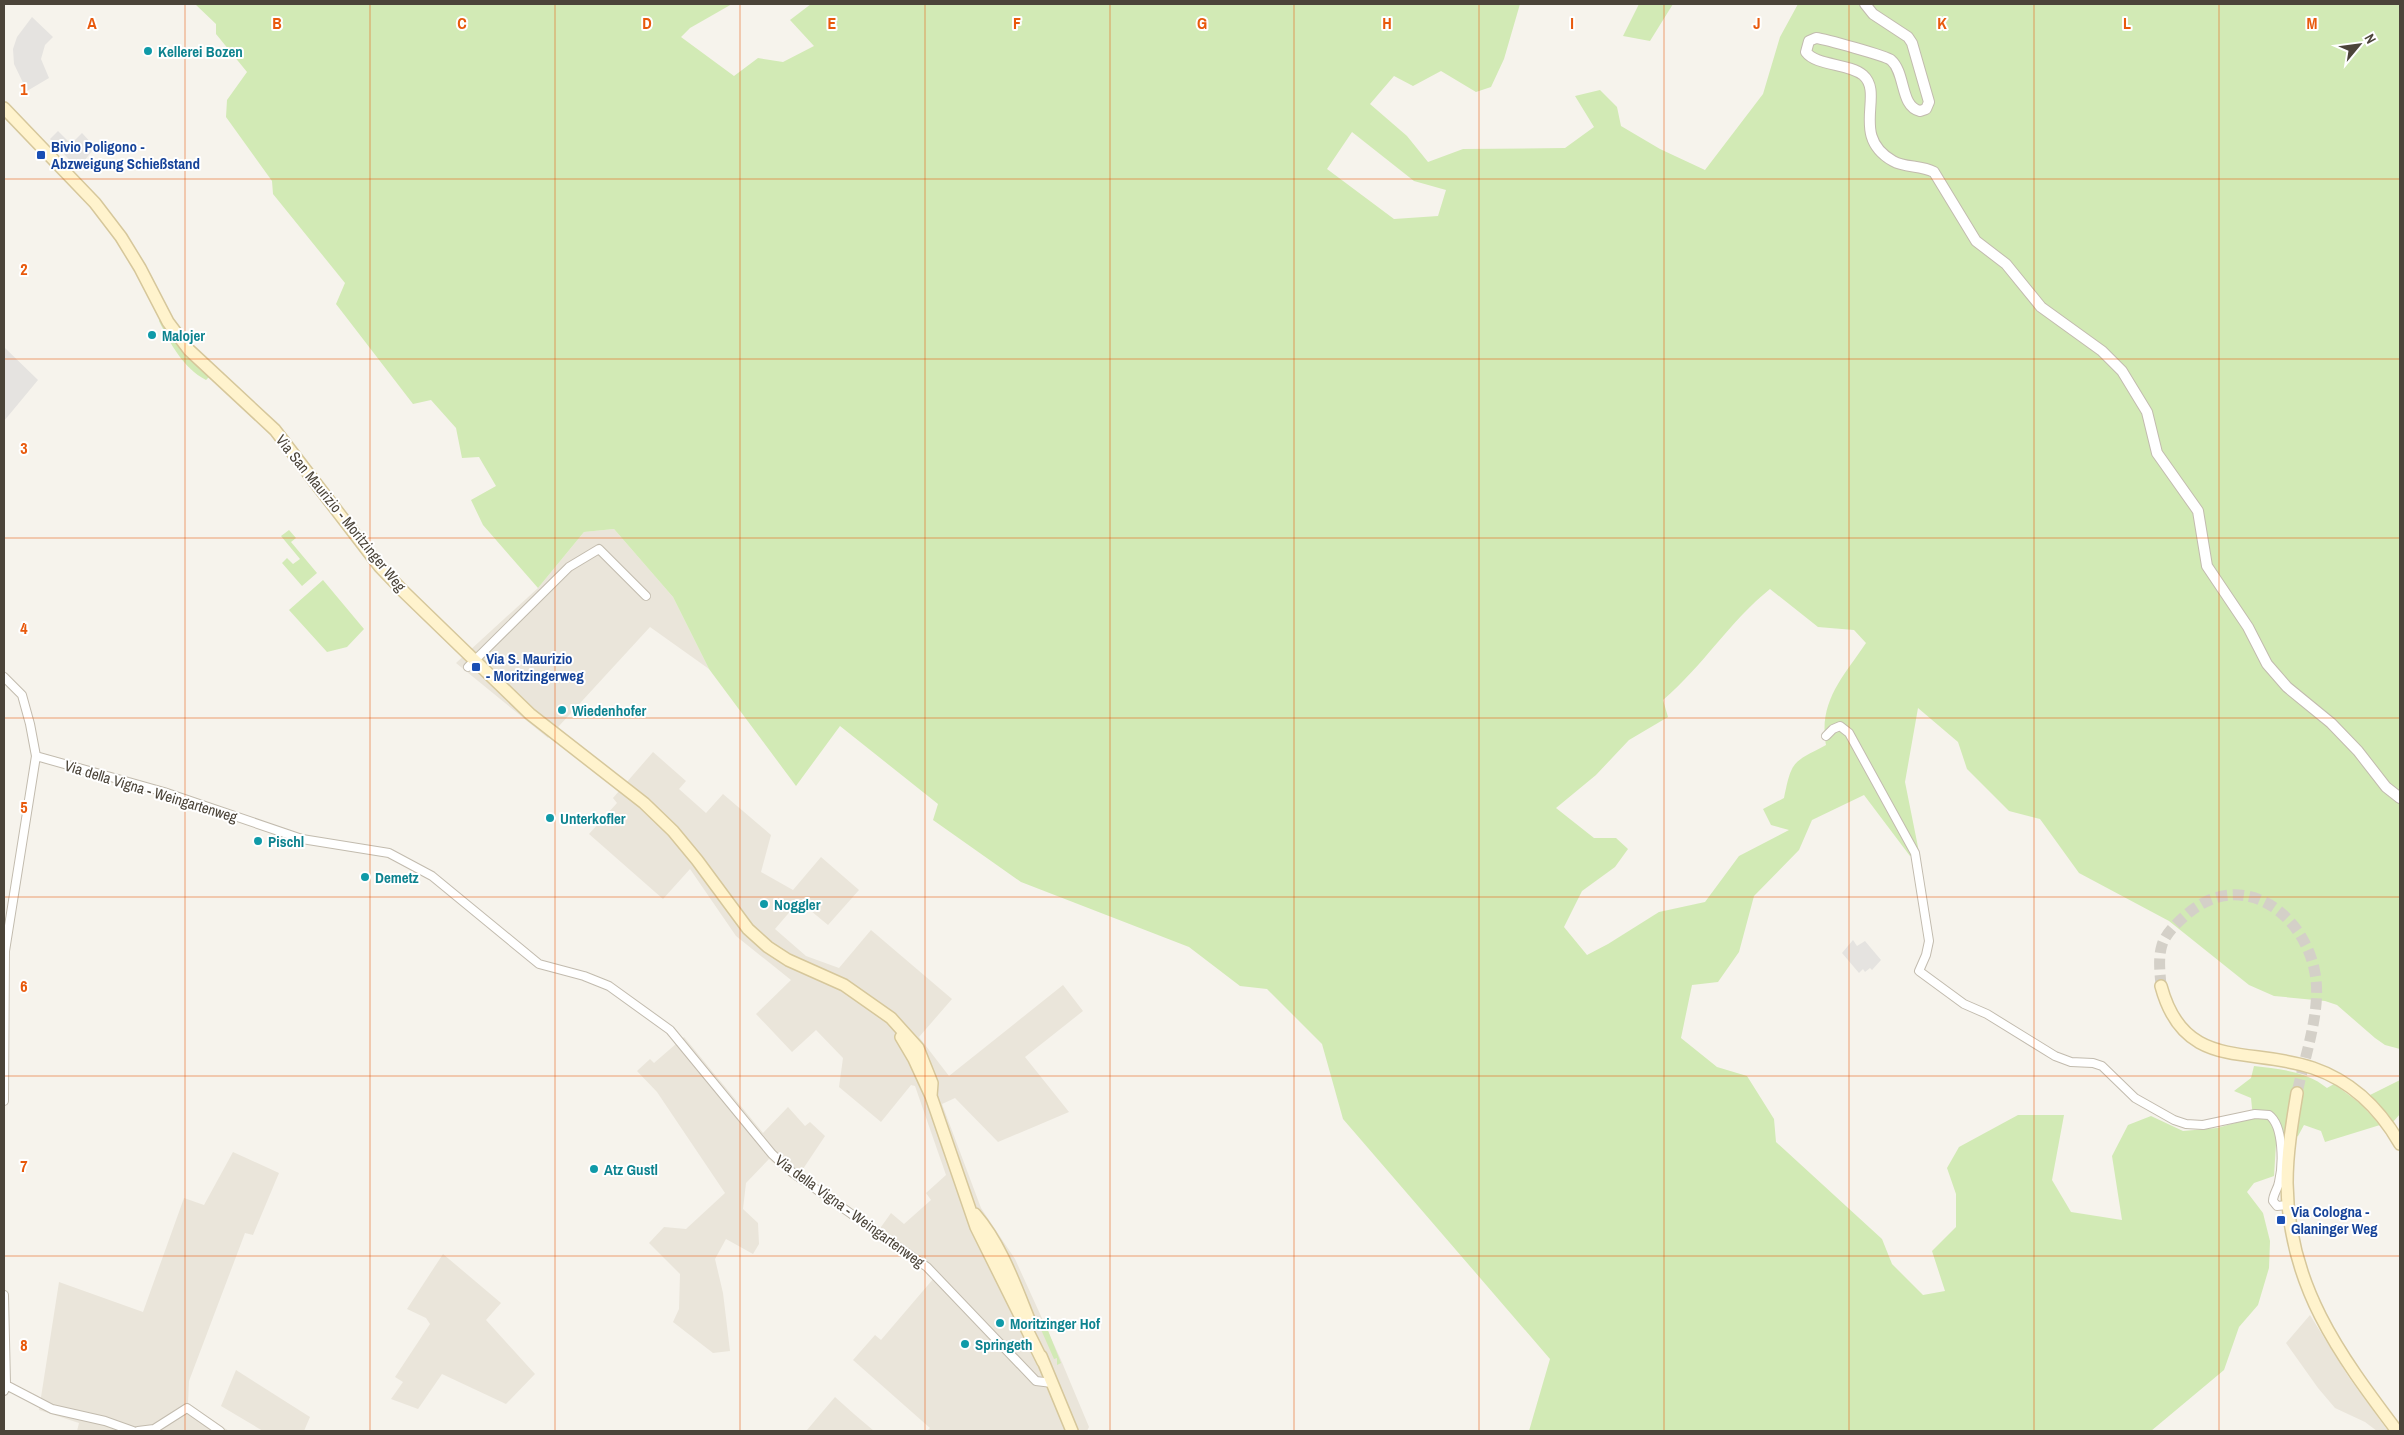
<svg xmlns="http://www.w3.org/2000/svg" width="2404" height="1435" viewBox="0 0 2404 1435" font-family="'Archivo Narrow',sans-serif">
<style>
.residential{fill:#eae5da}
.green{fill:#d2eab5;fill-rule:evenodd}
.parking{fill:#e5e3e0}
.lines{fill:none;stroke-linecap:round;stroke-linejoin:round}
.secondary-tunnel{stroke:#d4d0c8;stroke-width:11;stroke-dasharray:11 5.5;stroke-linecap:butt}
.minor-casing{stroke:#c2bbae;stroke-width:10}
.tertiary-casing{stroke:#c2bbae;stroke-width:12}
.secondary-casing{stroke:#d6c79b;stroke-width:14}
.minor{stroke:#fff;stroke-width:8}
.tertiary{stroke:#fff;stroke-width:10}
.secondary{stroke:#fff3cd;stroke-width:11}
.grid{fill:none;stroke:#e8590c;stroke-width:1;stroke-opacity:0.55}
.culture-dot{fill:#0f9aa8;stroke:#fff;stroke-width:2}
.transit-dot{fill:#1a4fb4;stroke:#fff;stroke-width:2}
.labels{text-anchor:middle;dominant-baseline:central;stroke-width:4;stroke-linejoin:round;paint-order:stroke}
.culture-label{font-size:15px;font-weight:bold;fill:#0d838f;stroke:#fff;text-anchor:start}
.transit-label{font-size:15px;font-weight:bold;fill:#164399;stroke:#fff;text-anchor:start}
.street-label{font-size:15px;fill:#4b4439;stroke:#fff}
.grid-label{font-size:16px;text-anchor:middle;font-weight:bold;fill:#e8590c;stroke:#fff;stroke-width:4;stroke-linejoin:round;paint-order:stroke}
</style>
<rect width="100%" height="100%" fill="#f6f3ec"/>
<path class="residential" d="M614,529L673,597L709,669L650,627L548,738L456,663L538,588L584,532Z
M653,752L686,781L679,789L706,813L723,794L771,835L761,872L793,890L821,857L859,890L828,925L799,901L775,929L806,956L839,968L871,930L952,999L919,1037L949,1076L1063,985L1083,1011L1025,1057L1069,1112L998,1142L955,1098L942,1104L981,1208L1015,1259L1061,1360L1089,1427L1087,1431H927L930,1428L853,1360L875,1335L881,1340L934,1278L911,1258L876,1234L891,1213L904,1224L931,1200L926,1193L946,1175L915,1086L911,1085L881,1122L839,1087L843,1058L816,1030L792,1052L756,1014L791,980L736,936L690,869L663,899L589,834L617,803L613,798Z
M684,1037L763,1133L788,1107L805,1126L810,1122L825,1136L795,1181L769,1159L746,1183L743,1209L758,1223L759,1244L753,1254L726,1239L715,1259L723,1293L730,1351L713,1353L673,1322L679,1309L680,1274L649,1243L664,1227L686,1229L725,1193L657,1092L637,1071L650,1059L654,1063Z
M233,1152L279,1173L253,1235L245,1233L189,1381L188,1403L229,1431H77L79,1423L39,1410L59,1282L143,1312L184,1198L204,1205Z
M443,1254L501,1303L486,1320L535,1374L506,1404L442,1374L418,1409L391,1399L403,1382L395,1377L430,1324L426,1318L407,1309Z
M2310,1315L2348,1376L2388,1431H2377L2365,1422L2335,1408L2318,1388L2286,1343Z
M236,1370L310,1417L304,1431H263L221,1406Z
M835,1397L854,1414L874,1431L807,1430Z"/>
<path class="green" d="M195,4H732L690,28L681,37L734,76L758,58L783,62L814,46L790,20L811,4H1520L1504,59L1491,87L1476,92L1441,71L1413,86L1394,76L1370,104L1407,136L1428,162L1463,149L1565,148L1594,127L1575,96L1600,90L1617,107L1621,126L1660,149L1705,170L1763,94L1780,37L1798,4H2400V1049L2385,1045L2375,1038L2337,1005L2325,1001L2274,996L2249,985L2169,921L2079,873L2040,819L2009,811L1967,769L1958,742L1918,708L1905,782L1919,852L1910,856L1864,795L1812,820L1799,850L1754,896L1739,952L1718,982L1692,985L1681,1038L1717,1067L1747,1076L1774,1119L1776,1142L1882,1239L1892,1264L1923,1295L1945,1291L1932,1251L1956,1227V1194L1947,1168L1959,1147L2018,1115H2064L2052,1180L2071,1212L2122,1220L2112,1156L2128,1125L2151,1116L2183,1131L2217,1128L2253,1118L2251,1098L2234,1091L2251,1078L2254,1066C2279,1069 2307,1071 2327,1088L2334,1084L2361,1104L2380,1125L2325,1142L2321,1131L2304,1125L2298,1136L2276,1144L2274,1176L2254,1183L2247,1192L2263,1213L2270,1241L2269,1268L2258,1305L2239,1327L2224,1370L2151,1431H1529L1550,1359L1343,1119L1322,1044L1267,989L1240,986L1189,947L1021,882L933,820L938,804L840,726L796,786L709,669L673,597L614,529L584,532L538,588L483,525L471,500L496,486L479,457L462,458L456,428L431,400L413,404L336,304L345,283L273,194L272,181L226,117L227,100L247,72L216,34V24ZM1352,132L1414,181L1446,190L1438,216L1394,219L1327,169ZM1770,589L1818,627L1854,630L1866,643C1844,676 1818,701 1826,745C1792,763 1792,760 1784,798L1763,809L1771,825L1789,830L1739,856L1705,902L1659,912L1608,944L1587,955L1564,927L1582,891L1615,867L1628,849L1616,838H1594L1556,808L1596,775L1629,740L1668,717L1663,700C1703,666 1730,621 1770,589Z
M1639,4H1673L1650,41L1623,36Z
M161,318C172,342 190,359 209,377L206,380C183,368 170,343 159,321Z
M289,530L296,538L291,542L317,573L302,586L282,563L287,558L293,564L300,559L281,536Z
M323,580L364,629L347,647L327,652L289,610Z
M2400,1080V1114L2393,1122L2370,1095Z
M1045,1323L1061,1363L1057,1365V1358L1054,1359L1039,1325Z"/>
<path class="parking" d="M32,17L53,37L45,45L41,59L49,78L27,91L14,64L13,49L17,37Z
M58,131L71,144L82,133L95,147L78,169L50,139Z
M4,347L38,380L4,421Z
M1853,940L1857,946L1865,941L1881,960L1872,970L1870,968L1865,972L1863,969L1859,973L1842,953Z"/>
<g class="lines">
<path class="secondary-tunnel" d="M2161,986C2160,972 2158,958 2162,945C2166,933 2177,923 2186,915C2243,865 2309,916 2316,980C2320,1014 2304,1060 2297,1093"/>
<defs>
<path id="minor" d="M468,667L569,567L599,549L646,596
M4,677L22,695L30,724L36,756L5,951L4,1101
M1826,736L1833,729L1840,726L1849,733L1915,853L1929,941L1926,955L1919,971L1964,1004L1987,1014L2055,1056L2071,1062L2093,1063L2102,1066L2135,1098L2174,1120L2186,1124L2203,1125L2255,1114L2269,1115C2284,1126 2283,1166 2279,1182C2278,1189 2273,1194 2273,1201L2277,1206L2288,1205
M36,756L164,792L302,839L389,853L432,876L539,964L584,976L609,986L670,1030L772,1154L793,1173L927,1267L1036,1381L1052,1383
M4,1295L6,1385L4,1391
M6,1385L52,1409L105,1421L133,1431
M138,1431L154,1429L187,1408L220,1431"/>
<path id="tertiary" d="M1865,4L1873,14L1908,37L1912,43L1929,102L1926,109L1920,111C1900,107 1906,73 1891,60C1886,56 1825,39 1816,38L1809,41L1806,52C1816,66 1849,63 1863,75C1885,94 1849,136 1893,161C1905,168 1921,165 1934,172L1976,241L2006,264L2041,307L2102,351L2122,371L2147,412L2157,453L2198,511L2207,566L2248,627L2267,664L2287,687L2331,723L2358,751L2386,787L2400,798"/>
<path id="secondary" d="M4,108L95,203L121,237L140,268L168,322L189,350L275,430L380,567L403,591L530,714L644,803L673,831L697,860L748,929L768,947L788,960L844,985L891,1018L918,1048L932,1083L931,1096
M2161,986C2184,1072 2249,1046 2313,1068C2351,1081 2380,1109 2400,1144
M901,1037L914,1059L931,1096L976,1227L1043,1362
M2297,1093C2292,1123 2287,1153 2287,1183C2288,1285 2339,1354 2397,1431
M975,1214C1001,1244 1015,1285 1030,1322
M1041,1356L1072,1431"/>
</defs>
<use href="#minor" class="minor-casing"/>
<use href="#tertiary" class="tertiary-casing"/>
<use href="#secondary" class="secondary-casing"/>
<use href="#minor" class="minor"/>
<use href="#tertiary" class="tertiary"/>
<use href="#secondary" class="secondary"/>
</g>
<path class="grid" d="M185,4V1431M370,4V1431M555,4V1431M740,4V1431M925,4V1431M1110,4V1431M1294,4V1431M1479,4V1431M1664,4V1431M1849,4V1431M2034,4V1431M2219,4V1431M4,179H2400M4,359H2400M4,538H2400M4,718H2400M4,897H2400M4,1076H2400M4,1256H2400"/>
<g class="culture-dot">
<circle cx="148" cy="51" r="5"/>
<circle cx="152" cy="335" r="5"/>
<circle cx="562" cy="710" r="5"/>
<circle cx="550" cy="818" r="5"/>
<circle cx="258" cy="841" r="5"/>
<circle cx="365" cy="877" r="5"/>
<circle cx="764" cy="904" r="5"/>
<circle cx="594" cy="1169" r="5"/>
<circle cx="1000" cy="1323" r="5"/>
<circle cx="965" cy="1344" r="5"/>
</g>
<g class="transit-dot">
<rect x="36" y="150" width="10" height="10" rx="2.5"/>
<rect x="471" y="662" width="10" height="10" rx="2.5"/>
<rect x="2276" y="1215" width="10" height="10" rx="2.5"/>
</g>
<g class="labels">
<g class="culture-label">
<text x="158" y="51">Kellerei Bozen</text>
<text x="162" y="335">Malojer</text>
<text x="572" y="710">Wiedenhofer</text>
<text x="560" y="818">Unterkofler</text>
<text x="268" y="841">Pischl</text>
<text x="375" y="877">Demetz</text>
<text x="774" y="904">Noggler</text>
<text x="604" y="1169">Atz Gustl</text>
<text x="1010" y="1323">Moritzinger Hof</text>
<text x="975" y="1344">Springeth</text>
</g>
<g class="transit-label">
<text x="51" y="146">Bivio Poligono -<tspan x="51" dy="17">Abzweigung Schießstand</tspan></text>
<text x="486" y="658">Via S. Maurizio<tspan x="486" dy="17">- Moritzingerweg</tspan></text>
<text x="2291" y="1211">Via Cologna -<tspan x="2291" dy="17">Glaninger Weg</tspan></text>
</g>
<g class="street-label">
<text transform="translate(341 513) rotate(51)">Via San Maurizio - Moritzinger Weg</text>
<text transform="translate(151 791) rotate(17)">Via della Vigna - Weingartenweg</text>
<text transform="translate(850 1211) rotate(36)">Via della Vigna - Weingartenweg</text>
</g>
</g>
<g class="grid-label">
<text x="92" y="29">A</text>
<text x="277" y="29">B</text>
<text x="462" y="29">C</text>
<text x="647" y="29">D</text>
<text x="832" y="29">E</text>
<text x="1017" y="29">F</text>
<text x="1202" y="29">G</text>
<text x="1387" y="29">H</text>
<text x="1572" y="29">I</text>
<text x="1757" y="29">J</text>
<text x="1942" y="29">K</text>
<text x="2127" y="29">L</text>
<text x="2312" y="29">M</text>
<text x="24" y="95">1</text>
<text x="24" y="275">2</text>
<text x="24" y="454">3</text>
<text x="24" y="634">4</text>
<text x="24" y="813">5</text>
<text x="24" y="992">6</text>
<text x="24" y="1172">7</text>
<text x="24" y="1351">8</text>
</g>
<rect width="2404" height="1435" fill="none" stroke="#4b4439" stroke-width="10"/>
<g transform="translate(2359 45) rotate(61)" stroke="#ffffff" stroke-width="4" paint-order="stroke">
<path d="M0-4L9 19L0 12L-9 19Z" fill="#4b4439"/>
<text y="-8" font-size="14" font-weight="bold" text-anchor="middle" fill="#4b4439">N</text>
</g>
</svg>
